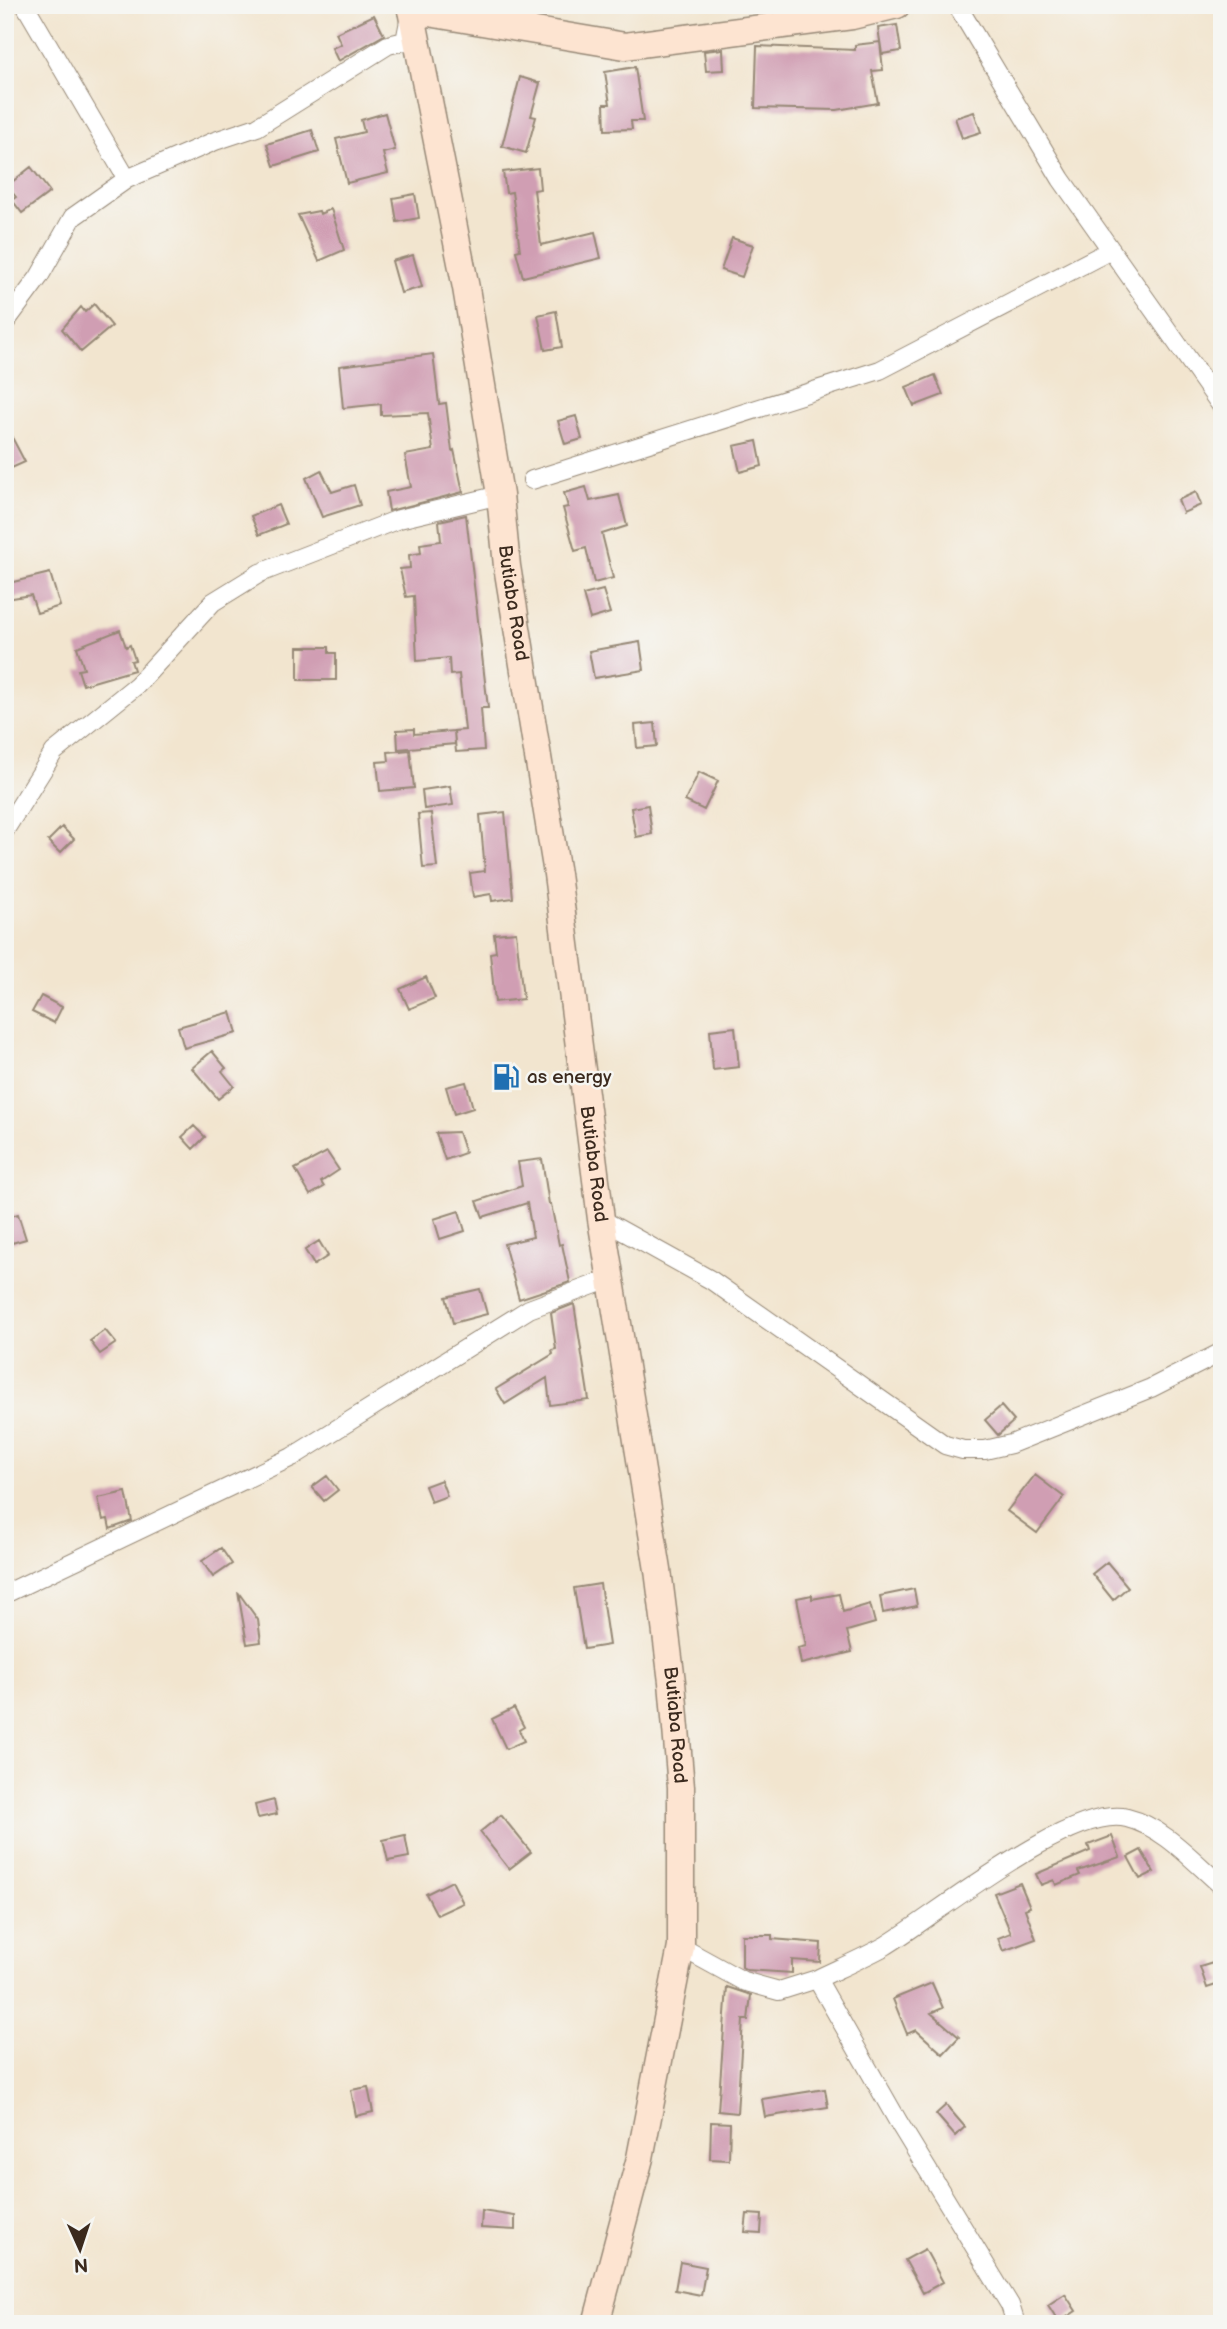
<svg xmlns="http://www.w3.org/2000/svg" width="1227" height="2329" viewBox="0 0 1227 2329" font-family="'Balsamiq Sans',sans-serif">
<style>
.building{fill:#d09eb3}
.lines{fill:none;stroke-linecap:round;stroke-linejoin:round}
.minor-casing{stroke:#968876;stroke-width:20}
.secondary-casing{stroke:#968876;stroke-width:29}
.minor{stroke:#fff;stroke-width:18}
.secondary{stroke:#fde4d1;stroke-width:26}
.labels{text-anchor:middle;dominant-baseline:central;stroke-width:5;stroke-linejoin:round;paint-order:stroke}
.street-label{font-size:19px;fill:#3b2a1e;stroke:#f6f6f2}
.poi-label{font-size:19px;fill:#3b2a1e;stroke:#f6f6f2;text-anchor:start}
</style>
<rect width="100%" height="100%" fill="#f6f6f2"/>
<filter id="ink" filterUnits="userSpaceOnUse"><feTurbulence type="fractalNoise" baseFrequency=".0143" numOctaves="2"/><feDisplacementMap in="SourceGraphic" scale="14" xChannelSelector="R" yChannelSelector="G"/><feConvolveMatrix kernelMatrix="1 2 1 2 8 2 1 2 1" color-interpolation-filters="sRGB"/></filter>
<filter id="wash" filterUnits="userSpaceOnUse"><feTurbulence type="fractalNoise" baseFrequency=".00686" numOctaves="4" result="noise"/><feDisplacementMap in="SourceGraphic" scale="28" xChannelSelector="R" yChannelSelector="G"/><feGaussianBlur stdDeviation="1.57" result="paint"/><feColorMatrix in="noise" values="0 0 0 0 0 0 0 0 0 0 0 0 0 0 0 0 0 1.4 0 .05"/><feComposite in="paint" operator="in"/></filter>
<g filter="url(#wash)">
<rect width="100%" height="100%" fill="#f2e5cf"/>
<g id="blocks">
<path class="building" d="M374,15L384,35L338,61L332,48L341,44L336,33Z
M897,25L901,51L882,54L878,28Z
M880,42L883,70L872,71L878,103L837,110L755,108L757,46L855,50V45Z
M723,49L724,70L706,71L704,51Z
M635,67L643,121H631L632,129L605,130L604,104H610L605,72Z
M520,77L540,83L531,116L536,117L526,153L502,146Z
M974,112L981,132L962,138L955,118Z
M385,113L395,150L383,153L388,173L347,183L336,139L364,132L361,120Z
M312,130L319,152L274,166L267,144Z
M31,167L50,192L22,213L12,200L16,197L7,186Z
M538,168L540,189L534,190L541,245L595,232L601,258L523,277L516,251L520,250L512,192L506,193L503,172Z
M415,194L419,218L397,222L393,198Z
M331,209L344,250L319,261L298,215L319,211L320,214Z
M732,238L753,245L742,277L721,270Z
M413,255L422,287L401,293L392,261Z
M94,304L112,326L81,352L62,329L81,307L85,312Z
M556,311L562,347L545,350L538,315Z
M433,354L439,404L446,403L452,451L454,450L463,492L389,511L386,492L411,487L405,455L433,450L428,413L381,415V404L343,408L339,366Z
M935,375L943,395L914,406L906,387Z
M576,416L582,439L565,444L558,421Z
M5,424L25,462L5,471Z
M757,441L762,466L740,472L734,446Z
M321,470L332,492L354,485L360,505L322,517L306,478Z
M586,487L590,501L619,495L627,526L602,534L613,578L594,583L586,548L575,551L563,508L568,507L564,493Z
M1196,492L1201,505L1183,513L1178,500Z
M278,505L286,524L259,535L251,516Z
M466,515L488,708H481L484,750L456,752L454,731L465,730L459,674L450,675L449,658L417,661L414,596L406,597L400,569L410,568L409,555L421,553L420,544L441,541L439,521Z
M50,573L60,606L37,613L31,595L6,599L5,584Z
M603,590L610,613L590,619L583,595Z
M120,630L126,647L130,645L135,660L131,661L134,670L83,685L78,670L84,669L77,647Z
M640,642L644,670L594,678L589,651Z
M298,647H329V653H336V680H298Z
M655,723L657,746L637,748L635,725Z
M414,729V734L454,731L455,744L398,749L397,730Z
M410,750L414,788L380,791L377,762L389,761L388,752Z
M699,772L718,781L704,810L685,801Z
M450,786L453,805L424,809L422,790Z
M648,805L652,834L636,837L631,808Z
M505,812L513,898L492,901L491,894L473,897L470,873L485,871L480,815Z
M431,813L437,867L423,868L418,814Z
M62,827L74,839L60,853L48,841Z
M516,932L523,999L495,1002L490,953L496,952L494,934Z
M426,977L435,998L409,1009L400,989Z
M41,996L62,1007L54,1023L32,1012Z
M231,1012L237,1033L184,1048L178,1027Z
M735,1027L739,1067L713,1070L710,1030Z
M212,1051L226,1068L222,1071L234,1086L218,1099L192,1068Z
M466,1082L473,1108L454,1114L446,1087Z
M194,1126L205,1137L193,1149L182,1137Z
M458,1132L465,1153L445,1160L436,1133Z
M327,1152L339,1170L321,1182L324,1187L310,1195L295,1169Z
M542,1159L549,1204H551L559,1245L562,1244L570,1282L519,1299L504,1244L533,1237L527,1203L483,1217L477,1201L522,1186L518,1162Z
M459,1211L465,1231L440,1239L434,1219Z
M18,1214L26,1239L12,1243L5,1218Z
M319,1241L328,1256L314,1265L305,1250Z
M480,1289L487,1314L453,1323L446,1297Z
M574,1304L589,1400L550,1405L547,1378L505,1404L496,1389L553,1354L552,1350L556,1349L551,1313Z
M105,1330L116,1343L100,1354L90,1341Z
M1001,1406L1014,1421L998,1435L985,1420Z
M1035,1475L1064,1497L1037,1533L1007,1511Z
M327,1476L338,1490L324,1501L312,1487Z
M441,1480L447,1496L431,1502L425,1486Z
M126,1492L132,1521L110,1529L108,1519L103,1520L98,1498Z
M221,1548L232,1564L213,1577L202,1561Z
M1107,1562L1128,1587L1113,1600L1092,1574Z
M600,1584L609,1645L584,1649L574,1588Z
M914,1589L917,1606L883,1613L880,1596Z
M238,1592L258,1620L261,1642L247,1644Z
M839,1594L843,1612L870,1604L875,1623L847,1631L852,1652L801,1664L798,1648L806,1646L797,1598L812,1595V1599Z
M514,1708L524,1727L519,1730L524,1741L506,1749L492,1719Z
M274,1800L277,1814L258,1818L255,1805Z
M501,1815L531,1852L509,1869L480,1832Z
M405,1835L409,1857L388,1861L383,1840Z
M1112,1836L1120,1857L1078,1871L1080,1875L1056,1885L1054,1880L1041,1885L1036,1874L1090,1851L1088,1845Z
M1141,1850L1154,1872L1140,1879L1128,1857Z
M452,1881L463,1903L437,1915L426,1894Z
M1020,1883L1030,1907L1025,1909L1036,1939L1003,1951L998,1938L1011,1933L994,1893Z
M742,1935H772V1939L821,1943L820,1962L792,1960V1973L747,1970L742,1967Z
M1216,1962L1222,1983L1207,1988L1200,1967Z
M932,1983L943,2008L931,2013L959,2037L943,2054L916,2030L907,2034L893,1999Z
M727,1987L751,1995L748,2020H743L737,2113L718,2111Z
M368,2087L373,2112L356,2116L351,2090Z
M825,2089L828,2107L765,2117L762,2099Z
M946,2105L965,2127L955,2136L936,2114Z
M711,2122L730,2123L729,2160L710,2159Z
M482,2211L515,2216V2230L481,2228Z
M747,2214L762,2215L761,2233L745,2232Z
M925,2249L943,2282L923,2293L905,2260Z
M680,2262L706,2267L701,2295L675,2290Z
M1065,2294L1076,2311L1059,2322L1048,2305Z"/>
</g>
</g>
<g filter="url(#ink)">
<use href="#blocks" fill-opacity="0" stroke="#968876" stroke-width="2"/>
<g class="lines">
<defs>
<path id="minor" d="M25,5L127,179
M957,5L1061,179L1222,407
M5,323L39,277L73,217L127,179L215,141L257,127L388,45L405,41L409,21
M532,480L880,370L1111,250
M5,830L54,752L137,685L213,602L260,573L399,519L500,495
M601,1219L711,1280L945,1445L963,1450H985L1011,1444L1151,1388L1222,1352
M5,1594L292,1457L529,1309L612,1278
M681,1947L743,1981L779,1991L817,1979L899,2123L1010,2305L1016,2324
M817,1979C840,1968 863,1958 885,1946C935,1916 1071,1804 1127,1818C1164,1827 1194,1862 1222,1886"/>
<g id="secondary">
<path id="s1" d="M410,5L466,288L500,495L507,566L557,874L601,1219L658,1570L672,1682L681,1787V1947L640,2158L596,2324"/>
<path d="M411,10L625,46L852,16L897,5"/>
</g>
</defs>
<use href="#minor" class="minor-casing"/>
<use href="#secondary" class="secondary-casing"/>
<use href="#minor" class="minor"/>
<use href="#secondary" class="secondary"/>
</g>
</g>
<defs>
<symbol id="fuel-bare" viewBox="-9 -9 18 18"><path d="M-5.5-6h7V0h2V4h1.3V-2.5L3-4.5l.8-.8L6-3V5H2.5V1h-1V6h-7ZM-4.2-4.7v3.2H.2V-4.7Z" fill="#1f6fb2" stroke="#f6f6f2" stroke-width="2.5" paint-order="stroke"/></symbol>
</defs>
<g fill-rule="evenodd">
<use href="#fuel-bare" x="487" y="1058" width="38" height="38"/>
</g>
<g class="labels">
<g class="street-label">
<text stroke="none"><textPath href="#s1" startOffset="607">Butiaba Road</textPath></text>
<text stroke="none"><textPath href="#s1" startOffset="1174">Butiaba Road</textPath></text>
<text stroke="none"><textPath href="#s1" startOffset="1741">Butiaba Road</textPath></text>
</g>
<g class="poi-label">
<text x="527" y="1077">as energy</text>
</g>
</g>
<rect width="1227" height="2329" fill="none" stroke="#f6f6f2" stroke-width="28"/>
<g transform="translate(80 2249) rotate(177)" stroke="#f6f6f2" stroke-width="5" paint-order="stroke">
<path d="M0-5L12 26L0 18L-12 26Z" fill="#3b2a1e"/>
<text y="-10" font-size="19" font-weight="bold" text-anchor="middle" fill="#3b2a1e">N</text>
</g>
</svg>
